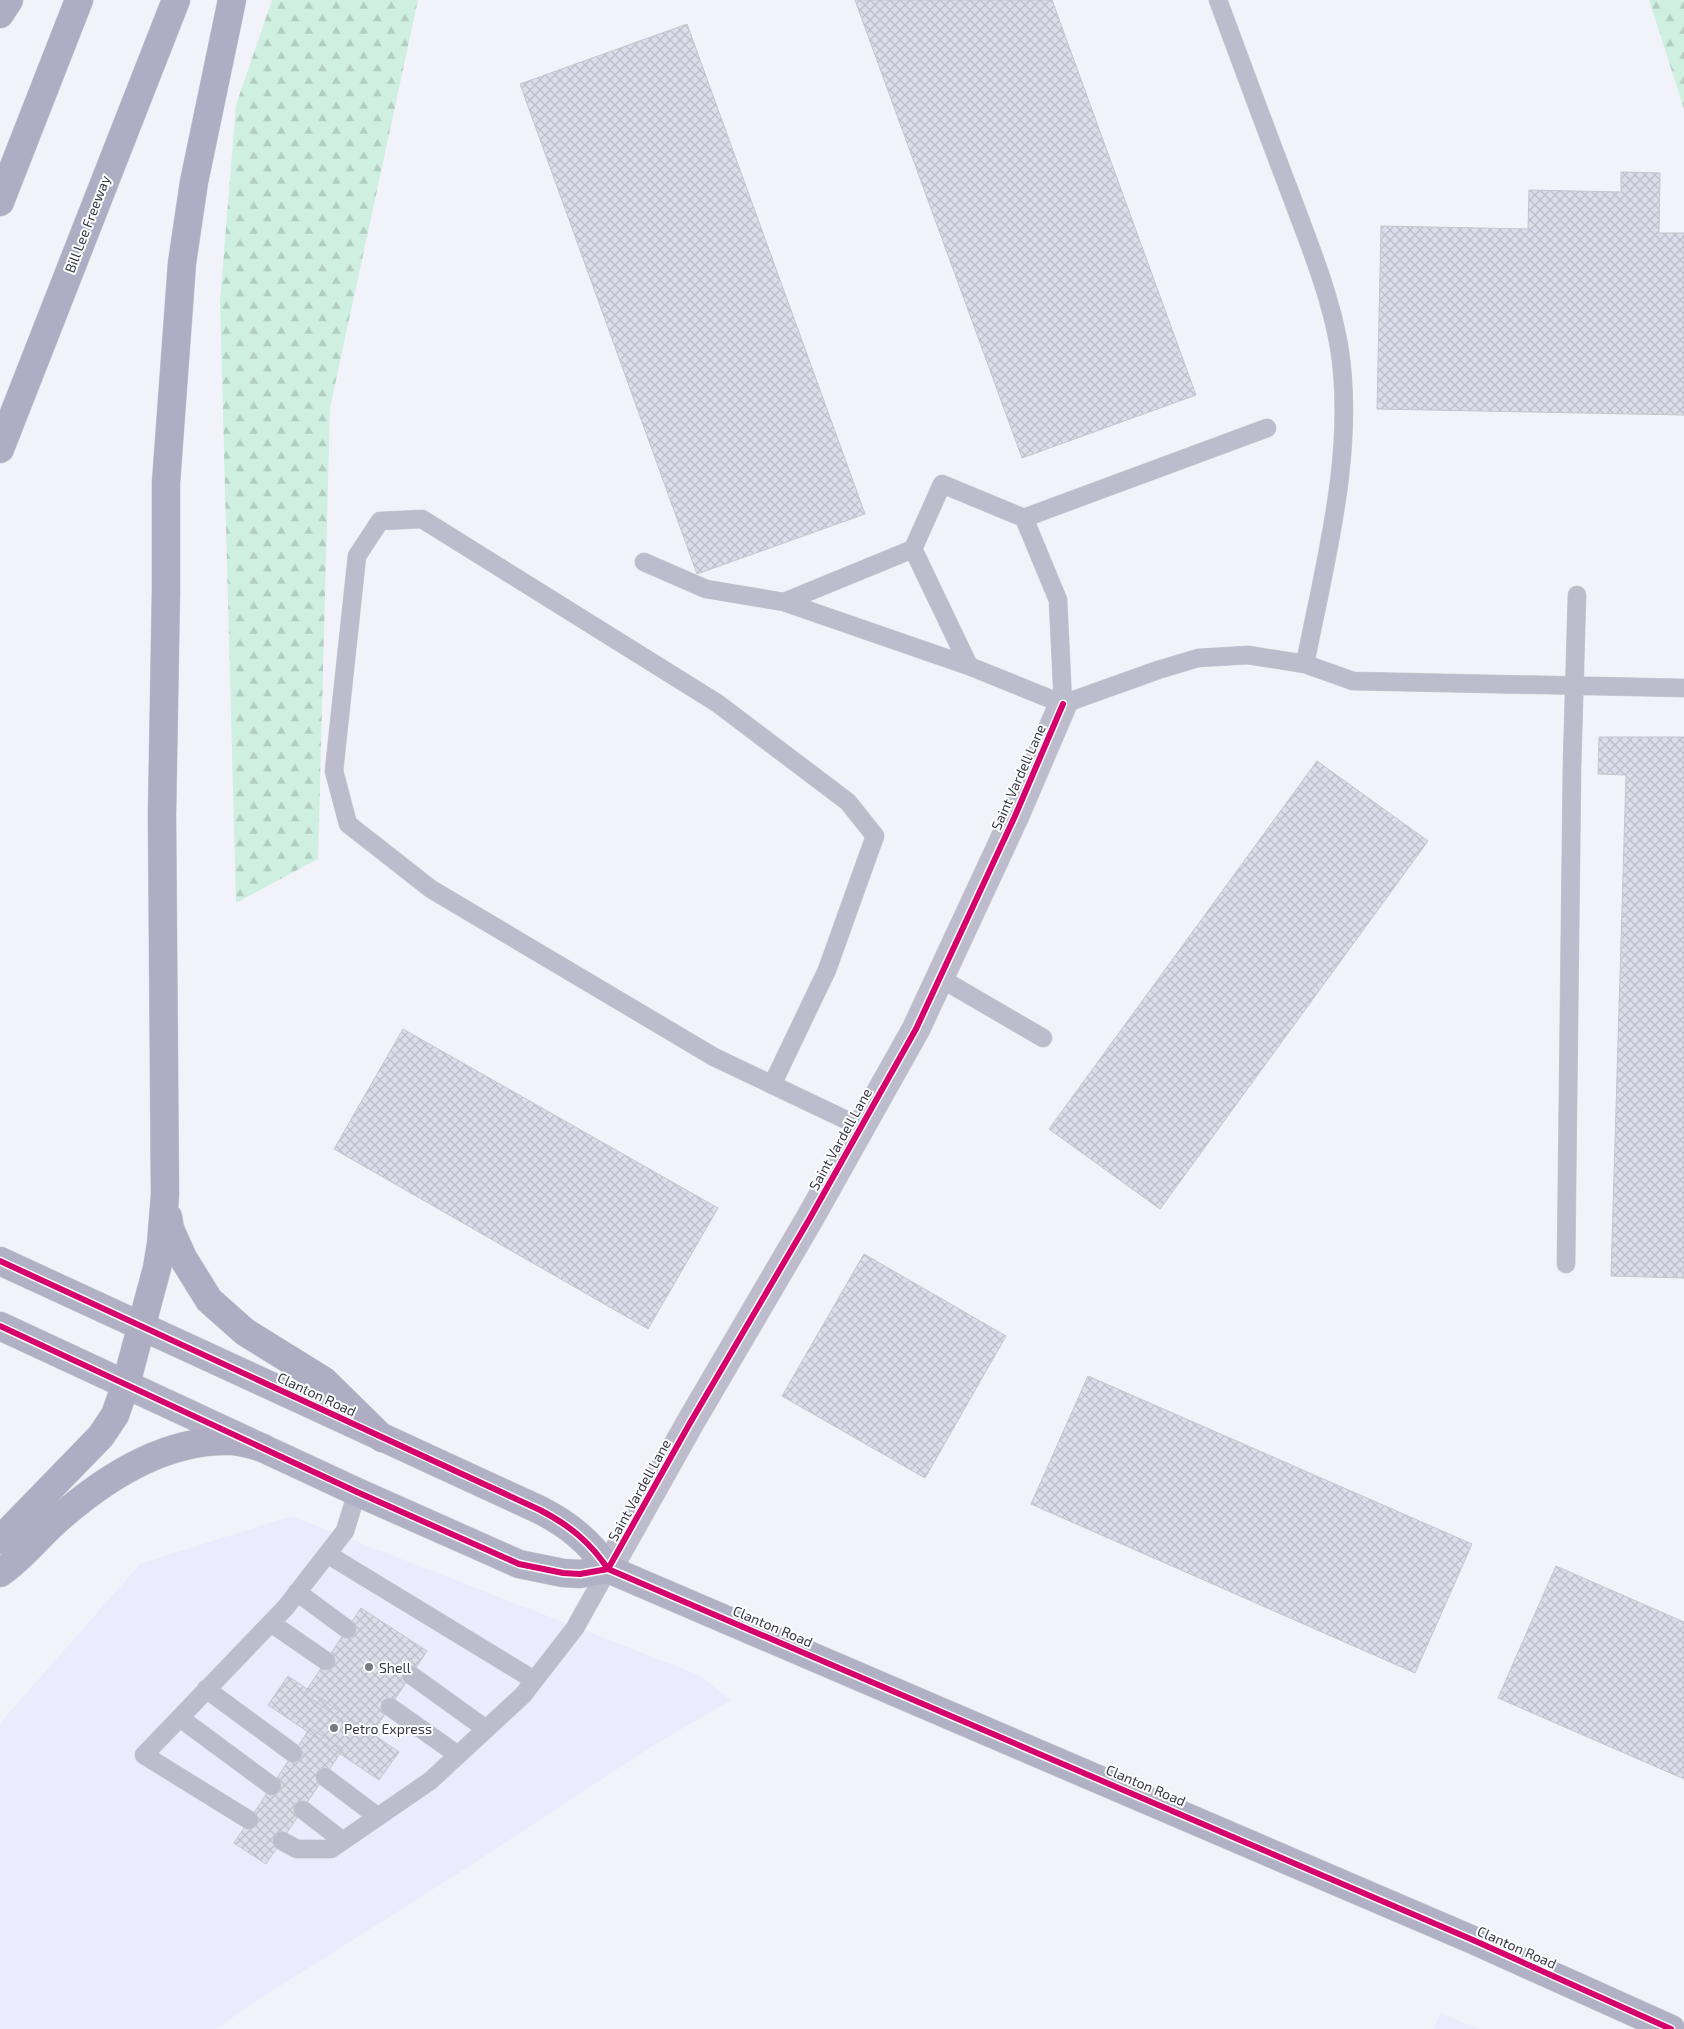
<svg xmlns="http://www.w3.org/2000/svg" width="1684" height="2029" viewBox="0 0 1684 2029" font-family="'Exo 2',sans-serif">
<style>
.built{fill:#eaebfd}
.forest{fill:url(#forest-firs)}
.building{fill:url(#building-cross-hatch);stroke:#c4c5cf}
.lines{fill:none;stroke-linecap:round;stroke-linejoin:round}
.lane-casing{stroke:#cdced5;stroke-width:19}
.street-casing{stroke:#cdced5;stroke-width:29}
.secondary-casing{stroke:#cdced5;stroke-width:29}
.highway-casing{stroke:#cdced5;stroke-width:29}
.lane{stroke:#bcbccc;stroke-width:18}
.street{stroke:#bcbccc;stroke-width:28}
.secondary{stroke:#b1b1c5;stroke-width:28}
.highway{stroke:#aeadc3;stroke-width:28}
.cycleway-casing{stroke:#fefefe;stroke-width:9}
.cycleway{stroke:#d6006c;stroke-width:6}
.poi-dot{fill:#787985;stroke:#fefefe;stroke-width:2}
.labels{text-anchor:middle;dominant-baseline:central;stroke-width:4;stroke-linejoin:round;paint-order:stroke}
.street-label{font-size:14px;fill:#373846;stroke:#fefefe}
.poi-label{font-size:14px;fill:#373846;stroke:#fefefe;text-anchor:start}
</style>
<defs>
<pattern id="forest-firs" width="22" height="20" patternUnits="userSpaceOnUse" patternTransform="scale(1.25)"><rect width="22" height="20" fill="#cfefe1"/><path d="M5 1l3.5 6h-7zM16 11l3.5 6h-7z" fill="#b2cec2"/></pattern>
<pattern id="building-cross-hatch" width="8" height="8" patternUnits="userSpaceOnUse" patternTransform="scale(1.25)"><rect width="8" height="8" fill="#dcdcea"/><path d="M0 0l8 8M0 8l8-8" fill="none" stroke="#bdbeca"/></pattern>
</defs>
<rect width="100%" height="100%" fill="#f2f3fa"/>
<path class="built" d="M291,1516L699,1675L731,1700L651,1747L465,1869L250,2005L217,2029H0V1723L140,1564Z
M1440,2013L1479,2029H1434Z"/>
<path class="forest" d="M272,0H418L330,408L318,859L236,903L220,301L236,105Z
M1649,0H1684V109Z"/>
<path class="building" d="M855,0H1052L1196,395L1022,458Z
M687,24L865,514L697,574L520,84Z
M1621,172L1660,173L1659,233H1684V415L1377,409L1381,226L1528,229L1529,190L1621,192Z
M1599,737H1684V1278L1611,1276L1626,775L1598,774Z
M1317,761L1428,841L1160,1209L1049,1129Z
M403,1029L718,1208L648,1329L334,1149Z
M864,1254L1006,1336L925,1478L782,1396Z
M1088,1376L1472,1544L1415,1673L1031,1504Z
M1556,1566L1684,1622V1779L1498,1698Z
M361,1608L427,1651L369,1738L304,1694Z
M288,1676L399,1752L379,1780L268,1705Z
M310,1728L343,1749L266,1864L234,1843Z"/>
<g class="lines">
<defs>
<path id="lane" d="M1218,0C1242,65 1266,130 1291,195C1309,244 1330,294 1339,346C1356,450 1325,562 1305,664
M644,562L706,589L784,602L969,666L1063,704L1058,600L1024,518L1267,428
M784,602L913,549
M969,666L913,549L942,484L1024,518
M1063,704L1158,670L1198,658L1248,655L1305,664L1353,681L1684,688
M940,978L1043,1038
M772,1085L827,970L875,836L848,802L717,703L422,519L380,521L357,556L334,771L348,824L431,889L714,1057L861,1127
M1566,1264L1572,766L1577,595
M327,1554L534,1680
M297,1592L347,1629
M271,1623L326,1661
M411,1675L486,1729
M206,1689L293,1753
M390,1707L458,1755
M180,1718L272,1786
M325,1777L378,1817
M303,1810L343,1841
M249,1820L144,1755L286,1607L345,1531L357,1492
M282,1841L297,1849H331L430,1781L523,1695L575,1628L608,1569"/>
<path id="street" d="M608,1569L690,1423L810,1218L916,1029L1015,816L1063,704"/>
<path id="secondary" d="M0,1261L540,1510C569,1525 590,1542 608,1569L1473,1940L1671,2029
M0,1326L357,1492L519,1564L563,1573L580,1574L608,1569"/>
<path id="highway" d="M0,14L9,0
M0,202L79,0
M0,449L176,0
M168,1217L170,1229L183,1258L209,1300L245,1332L324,1381L382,1438
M0,1540L101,1436L115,1415L126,1384L157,1268L161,1244L165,1195L162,815L166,589V483L182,263L194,182L232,0
M0,1573C20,1560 38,1537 56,1521C103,1479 164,1439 230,1441C241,1441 252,1445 263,1448"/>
</defs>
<use href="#lane" class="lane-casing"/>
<use href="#street" class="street-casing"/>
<use href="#secondary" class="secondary-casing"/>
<use href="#highway" class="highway-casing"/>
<use href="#lane" class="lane"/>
<use href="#street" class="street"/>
<use href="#secondary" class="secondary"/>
<use href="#highway" class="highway"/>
<defs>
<path id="cycleway" d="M0,1261L540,1510C569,1525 590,1542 608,1569L1473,1940L1671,2029
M0,1326L357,1492L519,1564L563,1573L580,1574L608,1569
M608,1569L690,1423L810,1218L916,1029L1015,816L1063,704"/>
</defs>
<use href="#cycleway" class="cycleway-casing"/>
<use href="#cycleway" class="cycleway"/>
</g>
<g class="poi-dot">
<circle cx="369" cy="1667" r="5"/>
<circle cx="334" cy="1728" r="5"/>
</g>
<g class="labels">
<g class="street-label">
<text transform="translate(87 224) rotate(-69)">Bill Lee Freeway</text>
<text transform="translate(1018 777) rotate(-66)">Saint Vardell Lane</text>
<text transform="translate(840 1139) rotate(-61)">Saint Vardell Lane</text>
<text transform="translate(317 1394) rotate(25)">Clanton Road</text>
<text transform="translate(639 1490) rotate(-61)">Saint Vardell Lane</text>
<text transform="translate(773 1626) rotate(23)">Clanton Road</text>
<text transform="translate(1146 1785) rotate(23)">Clanton Road</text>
<text transform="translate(1517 1947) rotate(24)">Clanton Road</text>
</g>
<g class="poi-label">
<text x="379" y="1667">Shell</text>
<text x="344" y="1728">Petro Express</text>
</g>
</g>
</svg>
